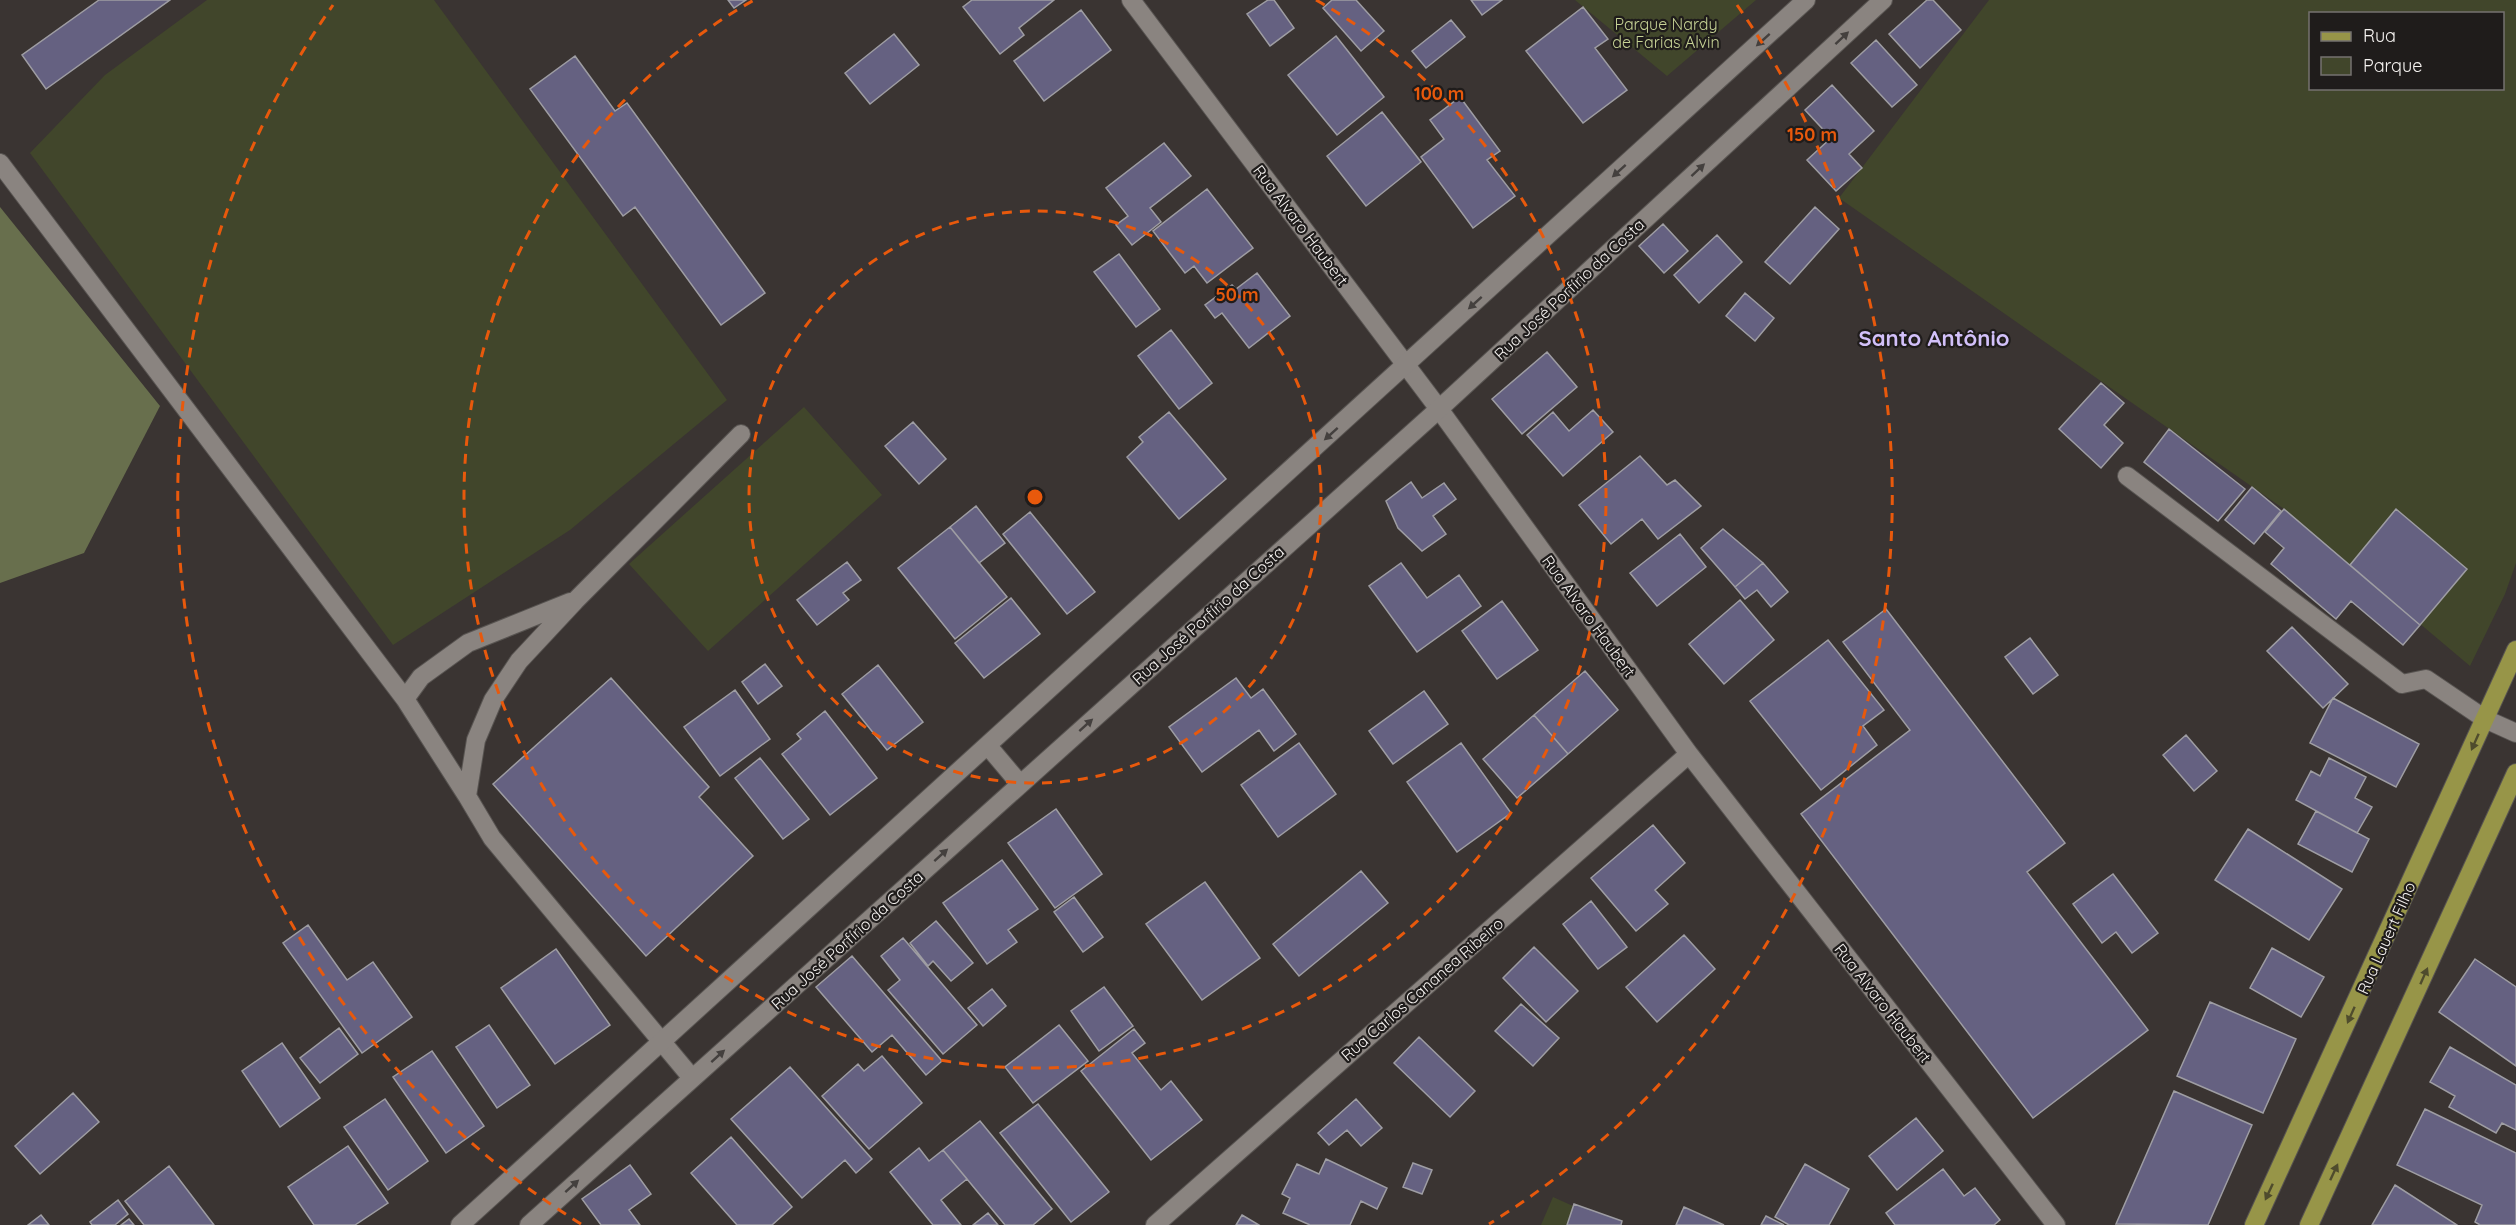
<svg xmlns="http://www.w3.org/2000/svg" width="2516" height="1225" viewBox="0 0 2516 1225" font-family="Quicksand,sans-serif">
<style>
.green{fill:#41462b;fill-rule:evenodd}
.forest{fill:#686f4d}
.building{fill:#656181;stroke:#9e9da3;stroke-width:1.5}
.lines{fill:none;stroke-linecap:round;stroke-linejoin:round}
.lane-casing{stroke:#585451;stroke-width:20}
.street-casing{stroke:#585451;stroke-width:20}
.secondary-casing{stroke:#585451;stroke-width:20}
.primary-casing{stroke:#585451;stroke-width:20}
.lane{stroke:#8a8480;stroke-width:18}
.street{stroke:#8a8480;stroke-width:18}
.secondary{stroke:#8a8480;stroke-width:18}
.primary{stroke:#979548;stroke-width:18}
.oneway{fill:#44403e}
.oneway2{fill:#4f4c2d}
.ring{fill:none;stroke:#e8590c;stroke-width:3;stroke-dasharray:10 8}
.labels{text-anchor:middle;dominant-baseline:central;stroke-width:4.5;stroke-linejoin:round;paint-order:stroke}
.park-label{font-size:16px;fill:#c6d295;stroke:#1f1c1b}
.street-label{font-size:16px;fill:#f5f2f0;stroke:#1f1c1b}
.district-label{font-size:22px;font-weight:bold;fill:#d2c0f9;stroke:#1f1c1b}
.centre{fill:#e8590c;stroke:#1f1c1b;stroke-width:3}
.ring-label{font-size:18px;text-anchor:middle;font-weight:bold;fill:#e8590c;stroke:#1f1c1b;stroke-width:4.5;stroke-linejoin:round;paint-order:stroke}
</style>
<rect width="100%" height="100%" fill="#3a3432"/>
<path class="green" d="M207,0H434L727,400L570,530L393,645L30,153L105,75Z
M1575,0H1756L1667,76Z
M1989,0H2516V563L2505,594L2470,666L2284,509L1839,198ZM2310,14H2502V88H2310Z
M804,407L882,495L708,651L629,564Z
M1553,1197L1615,1225H1541Z"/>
<path class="forest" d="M0,207L160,406L84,553L0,583Z"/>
<path class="building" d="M99,0H170L46,89L22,55Z
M728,0H746L734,8Z
M972,0H1054L1019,28L1024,35L1000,54L963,7Z
M1268,0H1274L1294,28L1270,46L1247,14Z
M1332,0H1356L1384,31L1361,51L1323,8Z
M1471,0H1502L1482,15Z
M1927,0H1933L1961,30L1920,68L1889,34Z
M1583,7L1608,39L1595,48L1627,90L1583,123L1526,51Z
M1081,10L1111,50L1044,101L1014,61Z
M1451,20L1465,37L1426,68L1412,51Z
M894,34L919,65L870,104L845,73Z
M1336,36L1384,97L1337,135L1288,75Z
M1876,40L1917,85L1892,107L1851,63Z
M575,56L615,111L627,103L765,293L721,325L635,207L623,216L530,89Z
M1832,85L1874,131L1849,154L1862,168L1836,191L1807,160L1831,138L1805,110Z
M1460,97L1500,151L1487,160L1515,196L1473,228L1421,157L1444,139L1430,120Z
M1382,112L1421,162L1366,206L1327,156Z
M1164,143L1191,176L1150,208L1161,222L1132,245L1116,225L1128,216L1106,188Z
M1207,189L1253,248L1207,283L1194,266L1185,273L1153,231Z
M1815,207L1839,229L1790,284L1765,262Z
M1663,224L1688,251L1664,273L1639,246Z
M1717,235L1742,262L1699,303L1674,275Z
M1119,254L1160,309L1136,327L1094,272Z
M1257,273L1290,316L1249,348L1222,313L1215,318L1205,305L1232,285L1236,289Z
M1745,293L1774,318L1755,341L1726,316Z
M1171,330L1212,383L1179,409L1138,356Z
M1547,352L1577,387L1522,434L1492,399Z
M2101,383L2124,403L2104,425L2123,443L2101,468L2059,429Z
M1593,410L1613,432L1563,476L1527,435L1553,412L1569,431Z
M1169,412L1226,479L1179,519L1127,457L1143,442L1139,437Z
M913,422L946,459L919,484L885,446Z
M2169,429L2245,489L2218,521L2144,462Z
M1640,456L1667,485L1675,480L1701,506L1658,539L1642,519L1611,544L1579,505Z
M1411,482L1422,498L1444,483L1456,499L1433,516L1446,534L1422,551L1398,528L1386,501Z
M2252,487L2281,511L2254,544L2225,520Z
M976,506L1005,543L979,563L950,527Z
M2284,509L2420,625L2403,645L2351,601L2336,619L2271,564L2284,548L2265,532Z
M2396,509L2467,569L2420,625L2350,565Z
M1030,512L1095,592L1067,614L1003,534Z
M950,527L1007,597L955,639L898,568Z
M1723,529L1763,563L1735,587L1701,548Z
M1680,534L1706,567L1657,606L1630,573Z
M847,562L861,580L843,593L849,600L817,625L797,600Z
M1401,563L1427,598L1459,575L1481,606L1417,652L1369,586Z
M1763,563L1788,592L1771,607L1757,590L1745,599L1735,587Z
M1011,598L1040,634L984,678L955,643Z
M1740,600L1774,640L1724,684L1689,644Z
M1502,601L1538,650L1497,679L1462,631Z
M1886,609L2065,843L2027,872L2148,1030L2033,1118L1801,814L1910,730L1843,642Z
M2292,627L2348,684L2323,708L2267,651Z
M2030,638L2058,675L2033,694L2005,657Z
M1828,640L1884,710L1863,726L1877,745L1821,790L1750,701Z
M765,664L782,686L758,704L742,682Z
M878,665L923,722L887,750L842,694Z
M1585,671L1618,710L1568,754L1534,715Z
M611,678L709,787L699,797L753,856L646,956L493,784Z
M1236,678L1251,698L1263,689L1296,734L1274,751L1259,730L1202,772L1169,727Z
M735,690L770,739L720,776L684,727Z
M1424,691L1448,724L1393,764L1369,731Z
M2333,698L2419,744L2396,787L2310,743Z
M825,711L877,778L830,815L782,754L801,739L797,734Z
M1534,715L1568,754L1517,798L1483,759Z
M2186,735L2217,771L2194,791L2163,755Z
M1299,743L1336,794L1278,837L1241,785Z
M1461,743L1511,813L1457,852L1407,782Z
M760,758L809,819L783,839L735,778Z
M2329,758L2366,777L2355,798L2372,807L2357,833L2296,800L2311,771L2320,776Z
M1056,809L1102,874L1055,908L1008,843Z
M2316,811L2369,839L2352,872L2298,844Z
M1653,825L1685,863L1655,890L1668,904L1636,931L1591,878Z
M2248,829L2342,889L2309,940L2215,880Z
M1002,860L1038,909L1008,930L1017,942L987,964L943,903Z
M1361,871L1388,903L1299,976L1273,944Z
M2113,874L2158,933L2132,953L2116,932L2102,943L2073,904Z
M1205,882L1260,958L1202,1000L1146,924Z
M1074,897L1103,937L1083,952L1054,912Z
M1591,901L1627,947L1598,969L1563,924Z
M936,921L973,963L951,981L933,961L928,966L910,943Z
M308,925L347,980L373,962L412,1017L362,1053L283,943Z
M1684,935L1715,969L1657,1022L1626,987Z
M903,938L977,1025L943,1054L888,990L900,980L881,956Z
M1534,947L1578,991L1546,1022L1503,978Z
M2272,948L2324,977L2301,1017L2250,988Z
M556,949L610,1025L555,1064L501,988Z
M852,956L942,1061L926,1075L892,1035L872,1052L816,987Z
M2475,959L2516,987V1066L2439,1012Z
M1104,987L1133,1026L1099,1051L1071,1011Z
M992,989L1006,1006L983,1026L968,1008Z
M2210,1002L2296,1039L2263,1113L2177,1076Z
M1521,1004L1559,1038L1533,1066L1495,1031Z
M489,1025L530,1085L497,1108L456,1047Z
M1059,1025L1088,1061L1033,1103L1005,1067Z
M339,1028L358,1054L320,1083L300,1058Z
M1134,1029L1145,1043L1132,1053L1161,1090L1171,1081L1202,1120L1151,1160L1081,1071Z
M1419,1037L1475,1091L1450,1117L1394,1063Z
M282,1043L320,1098L280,1127L242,1071Z
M2450,1047L2516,1085V1130L2502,1123L2496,1133L2449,1107L2455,1096L2430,1082Z
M432,1051L484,1126L446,1153L393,1077Z
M882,1056L922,1103L869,1149L822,1096L858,1064L864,1071Z
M790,1067L872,1159L856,1173L845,1160L802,1198L731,1119Z
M2174,1091L2252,1125L2208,1225L2116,1224Z
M73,1093L99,1122L40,1174L15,1146Z
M385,1099L428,1161L388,1190L344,1127Z
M1356,1099L1382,1128L1361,1146L1347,1130L1329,1145L1318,1133Z
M1038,1104L1109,1192L1071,1222L1000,1133Z
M2425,1109L2516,1153V1225H2480L2475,1222L2482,1205L2397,1165Z
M1916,1118L1943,1151L1897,1190L1869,1156Z
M980,1121L1052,1209L1033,1225H1005L943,1150Z
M731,1137L792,1207L772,1225H737L691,1173Z
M348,1146L388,1203L355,1225H314L288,1187Z
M919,1148L929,1161L943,1150L967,1179L941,1200L961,1225H933L890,1172Z
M1326,1159L1387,1188L1377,1209L1361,1201L1350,1225H1310L1283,1213L1290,1198L1282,1194L1297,1164L1319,1174Z
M1413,1163L1432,1170L1422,1194L1403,1187Z
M1805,1164L1849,1189L1829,1225H1789L1775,1217Z
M630,1165L651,1194L629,1210L640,1225H601L582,1199Z
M169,1166L214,1225H144L125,1201Z
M1943,1169L1964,1196L1975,1188L2000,1220L1994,1225H1895L1886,1213Z
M2395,1185L2457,1225H2372Z
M118,1200L128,1214L115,1225H92L90,1222Z
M1574,1204L1622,1221L1621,1225H1567Z
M1684,1207L1724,1225H1676Z
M988,1213L998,1225H973Z
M41,1215L49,1225H28Z
M1242,1215L1259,1225H1236Z
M1766,1216L1784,1225H1761Z
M129,1219L134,1225H121Z"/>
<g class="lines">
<defs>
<path id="lane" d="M0,163L405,699L467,796
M2127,476L2402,684L2426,679L2485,719L2516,733
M405,699L421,677L468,643L570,602
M692,1078L492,838L467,796L476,740L493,700L519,661L575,601L741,434"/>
<path id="street" d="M1131,0L1439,409L1689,754L2056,1225
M1155,1225L1689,754"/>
<path id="secondary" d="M988,746L1020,784
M460,1225L1806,0
M529,1225L1439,409L1883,0"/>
<path id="primary" d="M2254,1225L2516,650
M2309,1225L2516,773"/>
</defs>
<use href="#lane" class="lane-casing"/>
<use href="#street" class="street-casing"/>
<use href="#secondary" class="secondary-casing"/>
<use href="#primary" class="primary-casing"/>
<use href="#lane" class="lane"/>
<use href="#street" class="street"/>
<use href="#secondary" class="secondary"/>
<use href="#primary" class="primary"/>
</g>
<defs><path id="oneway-solid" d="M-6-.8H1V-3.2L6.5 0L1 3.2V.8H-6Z" transform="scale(1.5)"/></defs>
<g class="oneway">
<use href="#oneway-solid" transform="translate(1842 38) rotate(-43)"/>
<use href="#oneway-solid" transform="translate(1763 40) rotate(138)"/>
<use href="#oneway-solid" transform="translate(1698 170) rotate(-43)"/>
<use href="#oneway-solid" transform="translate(1619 171) rotate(138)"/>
<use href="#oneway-solid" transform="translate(1475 303) rotate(138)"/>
<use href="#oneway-solid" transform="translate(1331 434) rotate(138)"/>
<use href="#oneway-solid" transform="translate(1086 725) rotate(-42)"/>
<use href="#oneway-solid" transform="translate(941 855) rotate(-42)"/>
<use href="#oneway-solid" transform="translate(718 1056) rotate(-42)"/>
<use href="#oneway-solid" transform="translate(572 1186) rotate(-42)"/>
</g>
<g class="oneway2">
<use href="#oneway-solid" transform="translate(2475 742) rotate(114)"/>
<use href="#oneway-solid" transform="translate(2424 976) rotate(-66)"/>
<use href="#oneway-solid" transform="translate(2351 1015) rotate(114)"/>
<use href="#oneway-solid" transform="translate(2334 1172) rotate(-65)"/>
<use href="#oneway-solid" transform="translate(2269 1192) rotate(115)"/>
</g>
<g class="ring">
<circle cx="1035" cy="497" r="286"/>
<path d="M1316 0A571 571 0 1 1 754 0"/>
<path d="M581 1224A857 857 0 0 1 333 5M1737 5A857 857 0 0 1 1489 1224"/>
</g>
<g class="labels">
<g class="park-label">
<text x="1666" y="24">Parque Nardy<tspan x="1666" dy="18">de Farias Alvin</tspan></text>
</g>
<g class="street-label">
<text transform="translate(1301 225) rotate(53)">Rua Alvaro Haubert</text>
<text transform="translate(1569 289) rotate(-43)">Rua José Porfírio da Costa</text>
<text transform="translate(1208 615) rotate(-42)">Rua José Porfírio da Costa</text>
<text transform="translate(1589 616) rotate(54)">Rua Alvaro Haubert</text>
<text transform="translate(2386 938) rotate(-66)">Rua Lauert Filho</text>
<text transform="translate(847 940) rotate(-42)">Rua José Porfírio da Costa</text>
<text transform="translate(1422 989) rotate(-41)">Rua Carlos Cananea Ribeiro</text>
<text transform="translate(1883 1003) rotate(52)">Rua Alvaro Haubert</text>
</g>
<g class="district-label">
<text x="1934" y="338">Santo Antônio</text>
</g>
</g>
<circle cx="1035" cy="497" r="9" class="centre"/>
<g class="ring-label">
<text x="1439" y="100">100 m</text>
<text x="1812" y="141">150 m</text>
<text x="1237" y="301">50 m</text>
</g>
<rect x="2309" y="12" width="195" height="78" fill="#1f1c1b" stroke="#757270" stroke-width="1.5"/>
<rect x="2321" y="32" width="30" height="9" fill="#979548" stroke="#757270" stroke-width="1.5"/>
<text x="2363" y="42" font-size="18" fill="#f5f2f0">Rua</text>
<rect x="2321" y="57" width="30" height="18" fill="#41462b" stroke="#757270" stroke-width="1.5"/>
<text x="2363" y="72" font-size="18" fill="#f5f2f0">Parque</text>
</svg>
